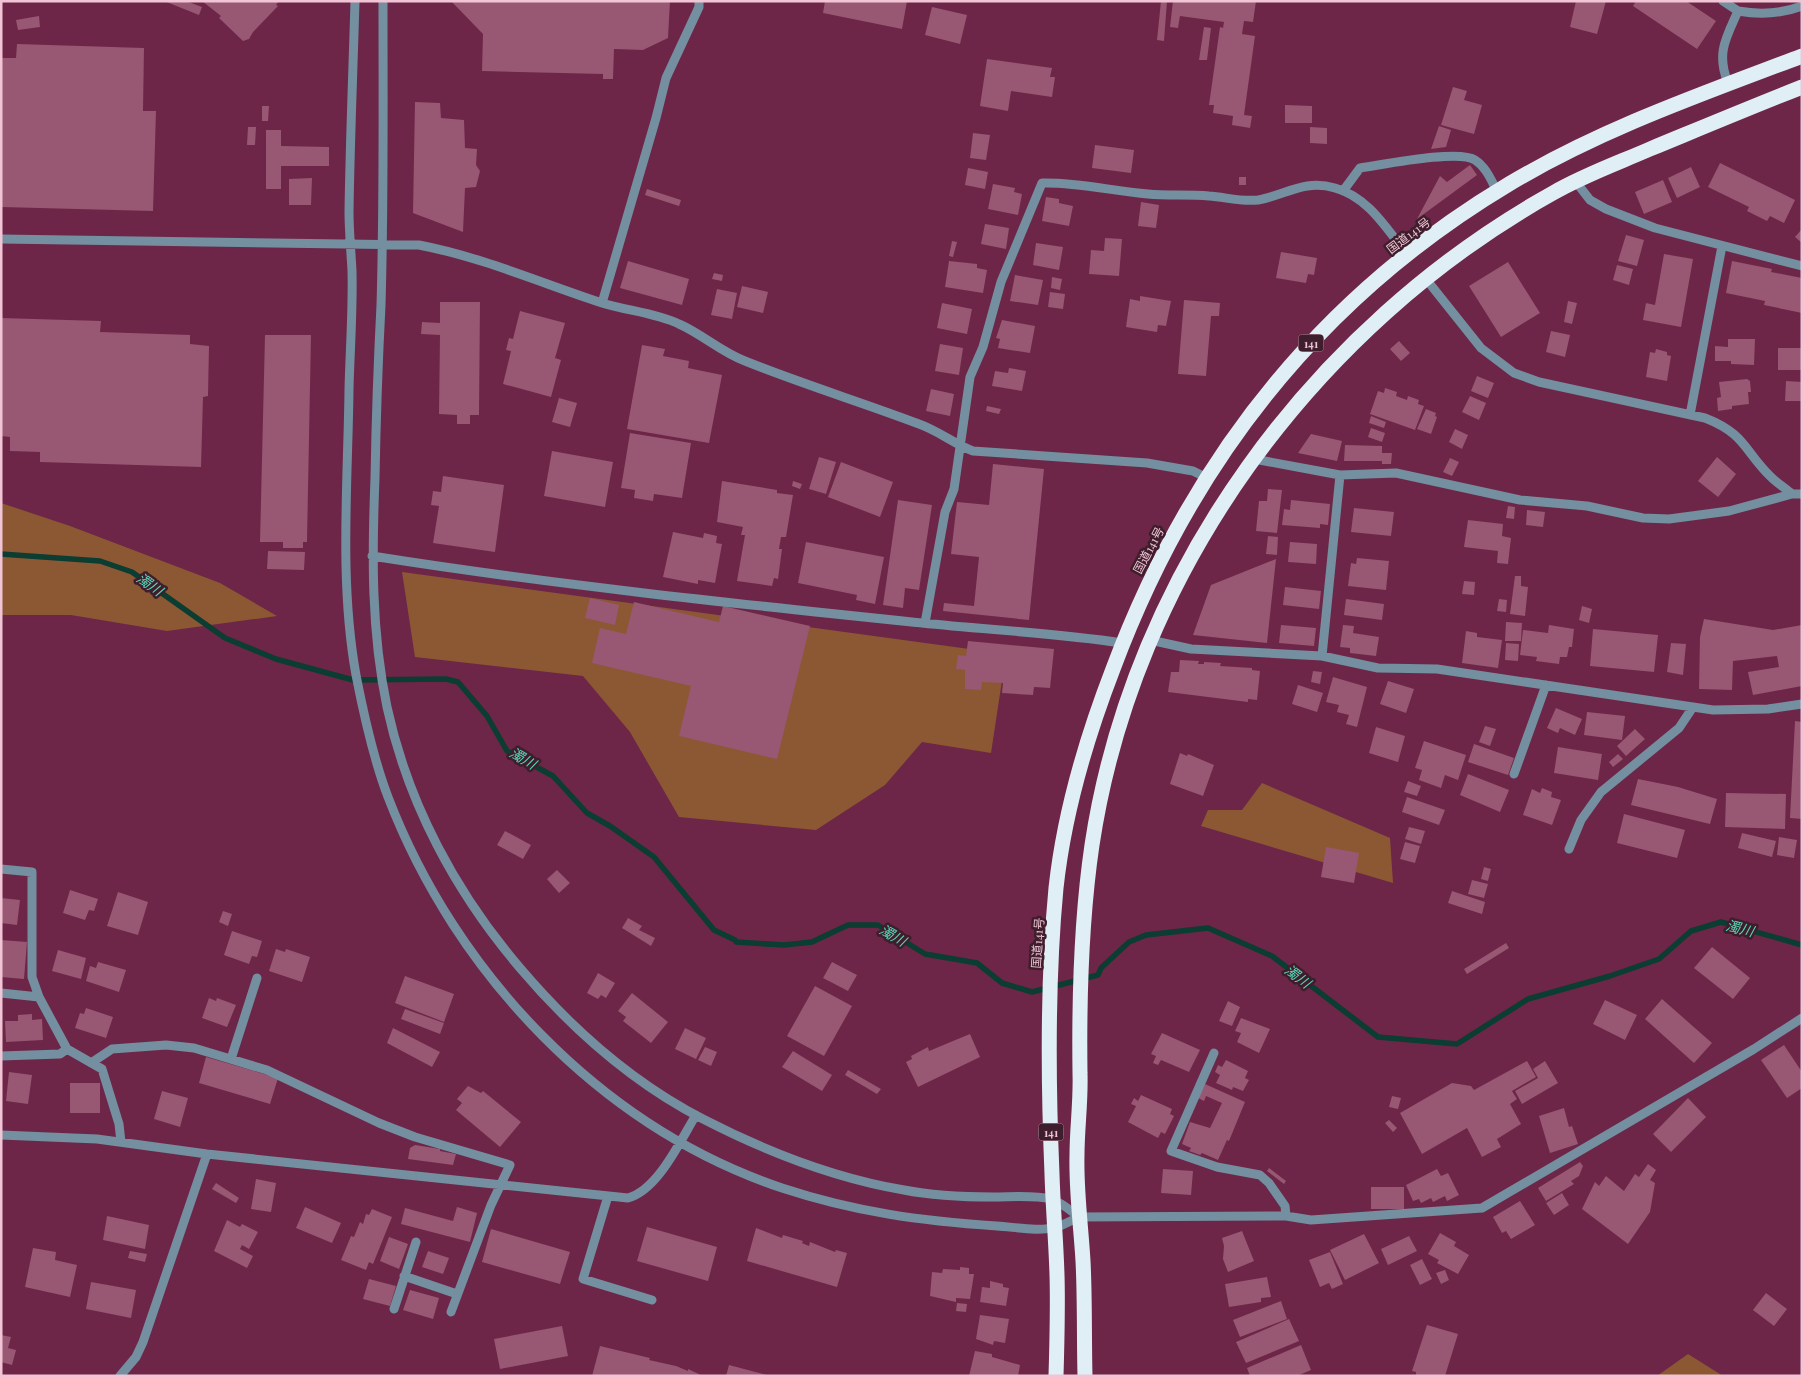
<svg xmlns="http://www.w3.org/2000/svg" width="1803" height="1377" viewBox="0 0 1803 1377" font-family="'Playfair Display','Noto Sans JP',serif">
<style>
.green{fill:#8c5834}
.lines{fill:none;stroke-linecap:round;stroke-linejoin:round}
.stream{stroke:#0b3d32;stroke-width:5.5}
.building{fill:#985772}
.minor{stroke:#738fa0;stroke-width:9}
.highway{stroke:#e0eef6;stroke-width:15}
.labels{text-anchor:middle;dominant-baseline:central;stroke-width:5;stroke-linejoin:round;paint-order:stroke}
.shield{fill:#3e1e2c;stroke:#bb93a2;stroke-width:1}
.shield-label{font-size:11px;font-weight:bold;fill:#f1c5d5}
.street-label{font-size:12px;fill:#f1c5d5;stroke:#3e1e2c}
.water-label{font-size:14px;font-style:italic;fill:#58d7b8;stroke:#3e1e2c}
</style>
<rect width="100%" height="100%" fill="#6d2647"/>
<path class="green" d="M1,503L70,526L220,583L277,616L167,631L71,615H1Z
M402,572L1006,654L991,753L922,742L885,785L816,830L679,817L630,732L583,676L415,657Z
M1262,783L1390,838L1393,883L1201,826L1208,810H1242Z
M1688,1354L1723,1376H1657Z"/>
<g class="lines">
<path class="stream" d="M1,554L100,561L132,572L225,638L276,659L353,680L446,679L458,682L487,716L507,751L553,776L587,813L610,826L654,857L714,930L735,940L736,942L784,945L812,942L848,925H878L925,954L977,963L1002,983L1032,992L1098,975L1101,968L1129,942L1146,935L1208,928L1272,956L1378,1037L1457,1044L1528,999L1610,976L1659,959L1691,931L1721,922L1802,945"/>
</g>
<path class="building" d="M164,1H186L202,7L199,15Z
M202,1H279L276,5L278,6L253,32L249,39L243,41L219,18L221,16Z
M451,1H670L668,38L643,50L614,49L613,79H603V74L482,71L483,34Z
M825,1H907L902,29L823,13Z
M1161,1H1167L1164,41L1157,40Z
M1173,1H1256L1253,22L1244,21L1242,34L1255,36L1244,115L1252,116L1250,128L1232,125L1233,116L1213,113L1214,105H1209L1220,27L1223,28L1224,22L1180,16L1178,28L1170,27Z
M1576,1H1606L1597,34L1570,27Z
M1636,1H1686L1716,21L1697,49L1633,6Z
M932,7L967,15L960,44L925,35Z
M39,16L40,27L18,30L16,20Z
M1204,27L1211,28L1207,60H1199Z
M17,44L144,48L143,111H156L153,211L1,207V58H16Z
M987,59L1052,68L1050,77H1055L1052,97L1011,91L1008,111L980,106Z
M1453,87L1467,91L1464,100L1482,105L1474,134L1441,125Z
M415,102L440,103L441,118L464,120L465,148L477,149L476,165L480,171L476,187L465,188L463,232L413,213Z
M1285,105L1312,106V123H1285Z
M262,106H269L268,121H262Z
M1439,126L1451,130L1446,147L1431,149Z
M248,127H256L255,145H247Z
M1310,127L1327,128V144L1310,143Z
M266,130H281V146L329,147V166H281V189H266Z
M973,133L990,135L986,160L970,158Z
M1095,145L1134,150L1131,173L1092,168Z
M1720,163L1795,200L1784,223L1770,216L1767,221L1747,211L1749,207L1708,187Z
M1470,165L1477,175L1417,219L1440,176L1447,182Z
M1691,167L1700,187L1677,198L1668,178Z
M968,168L988,172L985,189L965,185Z
M1239,177H1246V185H1239Z
M312,178L311,205H289V179Z
M1663,180L1672,202L1644,214L1635,192Z
M993,184L1015,188L1014,192L1022,194L1018,215L988,209Z
M647,189L681,200L679,206L645,195Z
M1046,197L1059,199V203L1073,206L1069,226L1042,221Z
M1141,202L1159,205L1156,228L1138,226Z
M985,224L1009,228L1006,249L981,244Z
M1802,229V243L1795,237Z
M1626,235L1644,240L1637,266L1618,261Z
M1105,238L1122,239L1119,276L1089,274L1091,250L1104,251Z
M952,241L957,242L953,257L949,256Z
M1036,243L1063,247L1059,270L1033,265Z
M1281,252L1317,258L1314,275L1308,274L1306,283L1276,278Z
M1664,254L1693,259L1681,327L1643,320L1646,303L1655,305Z
M628,261L689,279L682,305L620,288Z
M949,261L977,264V268L987,270L983,293L945,287Z
M1732,261L1772,269L1771,272L1802,278V313L1764,305L1765,301L1726,293Z
M1508,262L1540,313L1501,337L1469,286Z
M1617,265L1633,269L1629,285L1613,280Z
M714,273L723,275L722,281L712,279Z
M1015,275L1043,280L1038,305L1010,301Z
M1052,277L1062,279L1060,290L1051,288Z
M742,286L768,292L763,313L737,307Z
M717,289L737,293L732,319L711,315Z
M1050,292L1065,294L1063,309L1048,307Z
M1140,296L1171,301L1166,326L1158,325L1157,332L1126,327L1130,299L1140,301Z
M1184,300L1220,303L1219,316H1211L1206,376L1178,374Z
M1568,301L1577,303L1572,324L1564,322Z
M440,302H480L479,415H470V424H457V415L439,414L440,335L421,334L422,322L440,323Z
M942,303L972,309L967,334L937,328Z
M520,311L565,323L555,358L561,360L551,397L503,384L511,351L506,350L509,338L513,339Z
M1,318L101,321L100,332L190,335V344L209,346L208,396L203,397L201,467L40,462V452L10,451V437L1,436Z
M1002,320L1035,326L1030,353L998,348L1000,339L996,338Z
M1551,331L1570,335L1565,357L1546,352Z
M265,335H311L307,542H303V548H283V542H260Z
M1728,339H1755L1754,365L1731,364V361H1715V346L1728,347Z
M1399,341L1410,353L1401,361L1390,349Z
M940,344L963,348L959,375L935,371Z
M642,345L665,349L663,356L689,361L688,368L722,375L709,443L627,429Z
M1778,348H1802V370H1778Z
M1656,349L1667,352V355L1671,356L1667,381L1646,377L1650,352L1655,353Z
M1009,368L1026,371L1022,391L992,386L995,371L1008,373Z
M1477,376L1494,383L1488,398L1471,391Z
M1747,379L1750,381L1751,392H1748L1749,404L1732,406V409L1718,411L1717,398L1721,397L1719,382Z
M1786,381L1802,382V401H1785Z
M1385,388L1397,392L1396,396L1407,400L1408,396L1419,400L1418,404L1424,406L1415,430L1370,414L1378,391L1384,393Z
M931,389L954,394L950,416L926,411Z
M1470,396L1486,403L1479,420L1462,412Z
M559,398L577,403L570,427L552,422Z
M987,406L1001,409L999,414L986,411Z
M1426,409L1436,413L1435,416L1437,417L1431,434L1417,429Z
M1371,416L1386,422L1384,428L1369,423Z
M1371,428L1385,433L1382,442L1368,437Z
M1455,429L1468,435L1462,449L1449,442Z
M630,433L691,443L682,498L654,494L653,501L634,498L635,490L621,488Z
M1311,434L1342,441L1337,461L1298,453Z
M1345,445L1382,446V453H1392L1391,464H1382V461H1344Z
M552,451L613,462L605,507L544,496Z
M819,457L836,462L826,494L809,489Z
M1717,457L1736,474L1718,497L1698,481Z
M1450,458L1459,462L1452,476L1443,472Z
M841,462L893,482L880,517L828,497Z
M993,464L1044,469L1029,620L943,611L944,603L974,606L979,557L951,554L957,502L989,505Z
M443,476L504,485L495,552L433,543L439,506L431,505L433,491L441,492Z
M722,481L777,490V493L793,495L786,537H781L779,549H782L778,579L774,578L772,586L737,581L745,535H741L743,527L717,522Z
M793,481L802,484L800,489L792,486Z
M1268,489L1282,490L1277,533L1256,531L1259,501H1267Z
M898,500L932,505L919,590L905,588L903,608L883,605Z
M1291,500L1330,504L1328,525L1320,524V528L1282,525L1284,509L1290,510Z
M1508,506L1515,507L1514,519L1506,518Z
M1354,508L1394,512L1391,536L1351,532Z
M1527,510L1545,512L1543,527L1526,525Z
M1468,520L1503,524L1502,536L1511,538L1508,564L1497,563L1498,551L1464,547Z
M673,532L703,538L704,533L717,536L716,543L722,544L715,583L698,580V584L663,577Z
M1268,536L1278,537L1277,555L1266,554Z
M806,542L884,557L875,604L856,600L857,595L798,583Z
M1290,542L1317,544L1316,564L1288,562Z
M268,551L305,552L304,570L267,569Z
M1357,558L1389,561L1386,590L1348,586L1351,563L1356,564Z
M1276,559L1267,643L1193,635L1211,585Z
M1515,576H1521V586L1528,587L1525,616L1510,614Z
M1464,581L1475,582L1474,595L1462,594Z
M1285,587L1321,591L1319,609L1283,605Z
M590,598L619,605L615,625L585,618Z
M1346,599L1384,604L1382,620L1344,615Z
M1499,599L1507,600L1506,612L1497,611Z
M634,602L719,622L723,606L810,626L777,759L679,736L691,686L592,663L600,628L626,634Z
M1582,606L1592,609L1589,623L1579,620Z
M1704,619L1773,630L1802,625V686L1753,695L1748,672L1779,667L1777,656L1733,661L1732,690L1699,689L1700,637Z
M1506,622L1522,623L1521,641H1505Z
M1281,625L1316,628L1314,646L1279,643Z
M1343,625L1354,626L1353,633L1379,637L1376,656L1350,653V648L1340,647Z
M1549,625L1574,629L1572,647H1569L1567,657H1560L1559,664L1536,661L1537,657L1520,655L1523,630L1548,633Z
M1593,629L1658,635L1654,672L1590,666Z
M1466,631L1477,633V637L1502,640L1498,668L1462,663Z
M968,641L1054,649L1050,688L1034,687L1033,695L1002,693L1003,683L982,682L981,690L965,689V670L956,669L958,655L966,656Z
M1506,643L1519,644L1518,661L1505,660Z
M1671,643L1686,644L1683,675L1667,672Z
M1180,660L1199,661L1198,664H1204V662L1221,663L1220,666L1252,668V670L1260,671L1257,700L1248,699V702L1168,692L1171,672H1179Z
M1313,671L1322,672L1320,684L1311,682Z
M1333,677L1367,687L1357,727L1346,724L1349,715L1337,712L1339,705L1326,702Z
M1388,681L1414,689L1406,713L1380,704Z
M1298,685L1323,693L1317,712L1292,704Z
M1556,708L1582,719L1575,735L1560,728L1558,733L1547,728Z
M1587,712L1625,716L1622,740L1584,735Z
M1795,721L1802,722V819L1790,818Z
M1485,726L1496,729L1490,746L1479,742Z
M1376,727L1405,736L1398,762L1369,753Z
M1635,729L1645,739L1626,756L1617,746Z
M1424,741L1466,755L1458,780L1445,775L1441,788L1419,780L1422,770L1415,768Z
M1474,744L1514,758L1508,775L1468,762Z
M1558,747L1602,754L1598,780L1554,773Z
M1180,753L1187,756L1188,754L1214,765L1203,796L1170,784Z
M1618,754L1623,759L1613,767L1609,762Z
M1468,774L1509,790L1500,812L1460,795Z
M1638,779L1678,787L1717,799L1710,824L1631,805Z
M1408,781L1421,786L1417,796L1404,792Z
M1542,788L1552,792L1551,797L1561,800L1552,825L1523,815L1532,789L1540,793Z
M1726,793L1786,794L1785,829L1725,827Z
M1407,797L1445,810L1439,825L1402,812Z
M1624,814L1685,830L1677,858L1617,843Z
M1409,827L1425,831L1421,844L1405,839Z
M505,831L531,845L523,859L497,845Z
M1742,833L1776,841L1772,857L1738,848Z
M1779,837L1797,840L1794,858L1777,855Z
M1405,842L1420,846L1415,863L1400,859Z
M1326,847L1359,853L1354,883L1321,877Z
M1484,867L1491,869L1488,881L1481,879Z
M557,870L570,883L559,893L547,879Z
M1472,880L1488,884L1484,898L1468,894Z
M70,890L98,899L94,911L89,910L85,920L63,913Z
M1452,891L1485,902L1482,914L1448,903Z
M118,892L148,902L138,935L107,926Z
M1,898L20,900L17,925L1,923Z
M223,911L232,914L228,926L219,922Z
M628,918L642,926L639,930L655,938L651,946L622,928Z
M232,931L262,941L257,957L252,956L249,964L224,955Z
M1,940L27,942L24,979L1,977Z
M1506,943L1509,948L1467,974L1464,969Z
M1712,947L1750,978L1733,999L1694,968Z
M276,949L285,952L286,949L310,957L302,982L269,971Z
M58,950L86,958L81,979L52,971Z
M98,962L126,970L119,992L86,981L90,966L96,968Z
M832,962L857,975L848,991L823,978Z
M598,973L615,983L606,998L601,995L598,999L587,993Z
M405,976L454,994L444,1022L395,1003Z
M815,986L852,1006L824,1056L787,1036Z
M632,993L668,1022L651,1043L623,1021L626,1017L618,1011Z
M209,998L216,1001L217,998L236,1005L227,1027L202,1018Z
M1662,999L1712,1043L1694,1063L1645,1019Z
M1605,1000L1637,1015L1625,1040L1593,1024Z
M1228,1001L1240,1007L1232,1026L1219,1021Z
M86,1008L113,1017L106,1038L75,1028L80,1013L84,1014Z
M405,1009L444,1023L440,1034L401,1019Z
M32,1014V1020L42,1019L43,1040L6,1042L5,1021H18V1015Z
M1241,1018L1270,1029L1259,1053L1237,1042L1241,1033L1235,1031Z
M393,1028L440,1052L432,1067L387,1043Z
M685,1028L706,1038L696,1059L675,1049Z
M1162,1033L1200,1050L1189,1072L1161,1060L1158,1065L1153,1063L1156,1056L1151,1054Z
M970,1034L980,1057L918,1087L906,1062L912,1059L911,1056L928,1047L929,1051Z
M1784,1045L1802,1072V1088L1787,1098L1761,1060Z
M705,1047L717,1052L711,1066L698,1060Z
M793,1051L832,1075L822,1091L782,1067Z
M206,1057L278,1078L270,1104L199,1083Z
M1226,1060L1248,1071L1245,1078L1249,1080L1243,1091L1233,1087L1232,1090L1216,1083L1220,1075L1215,1072L1218,1065L1222,1067Z
M1527,1061L1536,1077L1512,1091L1517,1099L1510,1104L1521,1124L1497,1139L1501,1147L1482,1157L1467,1128L1422,1154L1400,1113L1452,1083L1471,1086L1474,1090Z
M1545,1061L1558,1083L1522,1104L1515,1091L1538,1078L1533,1069Z
M848,1070L881,1089L877,1094L845,1075Z
M9,1072L32,1075L28,1104L6,1101Z
M70,1083H100V1113H70Z
M1205,1084L1245,1102L1229,1141L1227,1140L1218,1160L1202,1153L1200,1155L1189,1151L1191,1148L1182,1144L1190,1122L1210,1128L1222,1103L1206,1096L1204,1101L1198,1098Z
M468,1086L481,1093L483,1091L521,1122L500,1147L456,1110L462,1103L457,1099Z
M162,1091L188,1098L180,1127L154,1119Z
M1141,1095L1172,1109L1170,1114L1174,1116L1165,1134L1161,1132L1158,1138L1128,1122L1136,1106L1131,1104L1134,1098L1138,1101Z
M1392,1096L1401,1098L1398,1109L1389,1107Z
M1688,1098L1706,1117L1671,1152L1653,1134Z
M1564,1108L1569,1127L1572,1126L1578,1144L1550,1153L1539,1116Z
M1389,1120L1397,1128L1393,1132L1385,1123Z
M415,1145L440,1149V1151L456,1154L453,1165L408,1159L410,1148Z
M1580,1162L1583,1166L1579,1176L1571,1181L1574,1184L1546,1201L1538,1188Z
M1648,1164L1656,1170L1650,1180L1655,1183L1650,1212L1628,1244L1582,1209L1595,1182L1599,1186L1606,1176L1624,1191L1635,1174L1639,1177Z
M1269,1168L1286,1181L1284,1184L1267,1171Z
M1163,1169L1193,1171L1191,1195L1161,1193Z
M1437,1169L1441,1176L1448,1173L1459,1195L1447,1201L1445,1196L1433,1202L1431,1198L1421,1203L1419,1199L1413,1201L1406,1185Z
M256,1179L276,1183L271,1212L251,1209Z
M216,1183L239,1198L236,1203L212,1189Z
M1371,1187H1404V1209H1371Z
M1562,1193L1569,1205L1554,1215L1546,1203Z
M1520,1201L1535,1225L1511,1239L1506,1231L1502,1233L1493,1217Z
M305,1207L341,1223L332,1243L296,1228Z
M457,1207L477,1213L470,1242L401,1224L405,1208L453,1221Z
M372,1209L392,1217L373,1264L369,1262L366,1270L341,1260L351,1236L354,1237L360,1222L363,1224L366,1214L369,1215Z
M107,1216L149,1225L145,1249L103,1240Z
M227,1220L240,1227L242,1224L258,1232L249,1249L242,1245L240,1249L253,1256L247,1268L214,1251Z
M647,1227L717,1247L708,1281L637,1261Z
M756,1228L782,1238L783,1235L803,1241L802,1243L809,1246L810,1242L835,1252L836,1250L847,1253L837,1287L747,1261Z
M491,1229L570,1252L560,1284L482,1262Z
M1242,1231L1254,1261L1228,1272L1223,1259L1224,1246L1222,1238Z
M1440,1233L1456,1242L1454,1246L1469,1255L1458,1274L1437,1263L1439,1260L1428,1254Z
M1364,1234L1379,1263L1345,1280L1330,1250Z
M1409,1236L1417,1251L1388,1265L1381,1249Z
M389,1237L408,1244L399,1269L380,1261Z
M33,1248L56,1252L55,1260L77,1265L70,1297L25,1287Z
M130,1251L147,1254L145,1262L128,1258Z
M428,1251L449,1258L443,1274L422,1267Z
M1330,1252L1343,1284L1332,1289L1329,1283L1320,1287L1309,1260Z
M1422,1259L1432,1279L1420,1285L1410,1265Z
M960,1267L969,1268V1274H974L970,1299L956,1298V1302L930,1296L932,1272L942,1273L943,1269L960,1270Z
M1445,1270L1449,1280L1441,1284L1436,1273Z
M1267,1277L1271,1297L1261,1298V1302L1229,1307L1225,1284Z
M369,1279L396,1286L390,1306L363,1299Z
M990,1281L1003,1284V1287L1009,1288L1006,1306L980,1302L982,1287L990,1288Z
M91,1282L136,1290L131,1318L86,1309Z
M410,1290L439,1298L433,1319L403,1310Z
M1766,1293L1787,1309L1774,1326L1753,1310Z
M1281,1301L1287,1319L1240,1337L1233,1320Z
M957,1303L967,1304L966,1312L956,1311Z
M980,1315L1009,1319L1005,1343L994,1341L993,1345L976,1339Z
M1289,1319L1299,1341L1246,1363L1236,1342Z
M1427,1325L1458,1334L1445,1376H1416V1372L1412,1371Z
M562,1326L568,1356L500,1369L494,1339Z
M1,1335L11,1337L8,1348L16,1350L12,1365L1,1362Z
M1301,1345L1311,1370L1297,1376H1250L1247,1368Z
M600,1346L650,1358L649,1360L676,1366L688,1371V1369L703,1376H592Z
M975,1351L992,1354V1357L1020,1365L1018,1376H969Z
M729,1365L767,1375L766,1376H726Z"/>
<g class="lines">
<path class="minor" d="M355,1C353,71 350,142 349,212C349,231 351,251 352,271C353,310 350,349 349,389C348,483 339,581 356,675C364,716 373,758 388,797C456,974 601,1127 782,1188C855,1212 921,1221 997,1226C1015,1227 1039,1232 1056,1227C1064,1225 1072,1220 1079,1217L1286,1216L1311,1220L1482,1208L1754,1049L1802,1018
M383,1C383,103 384,204 381,305C378,363 376,420 375,478C372,555 371,631 387,707C408,804 456,893 520,968C571,1028 633,1083 703,1119C767,1152 833,1178 904,1190C934,1196 964,1197 994,1197C1011,1197 1034,1195 1051,1199C1061,1202 1071,1211 1079,1217
M1723,1L1738,11
M1728,83C1716,53 1726,38 1738,11C1761,15 1781,14 1802,6
M1576,182L1590,200L1606,209L1655,228L1802,266
M1343,191L1360,168C1382,165 1459,149 1475,160C1486,167 1491,180 1497,191
M1,239L419,245C481,257 539,282 599,302C626,311 653,312 679,324C702,334 721,352 745,361C802,384 861,402 919,424C939,431 954,444 973,451L1147,463L1193,471L1205,477
M1426,279L1481,348L1514,373L1539,382L1705,418C1746,434 1744,451 1771,477C1777,483 1785,488 1792,494
M602,303L656,118L666,78L699,7V1
M1690,415L1722,246
M1254,459L1340,475L1396,473L1520,500L1587,506L1643,518L1669,519L1729,511L1792,494H1802
M372,556C555,585 739,604 922,623C989,630 1056,633 1122,643
M925,623L945,512L954,489L970,377L983,347L1001,282L1042,183C1077,182 1112,191 1148,194C1168,196 1188,194 1209,196C1225,197 1241,202 1258,200C1286,195 1304,179 1335,188C1368,197 1386,228 1406,253
M1150,640L1191,649L1322,656L1378,668L1437,669L1713,710L1768,709L1802,704
M1322,656L1340,475
M1514,774L1546,685
M1569,849L1581,820L1601,792L1679,728L1693,707
M1,869L32,872V977L39,997L67,1049L102,1069L119,1124L121,1142
M1,993L39,997
M1214,1053L1171,1151L1217,1167L1260,1175L1269,1183L1285,1206L1286,1216
M1,1056L60,1054L67,1049
M231,1059L257,978
M91,1063L112,1049L166,1045L194,1048L267,1070L379,1123L415,1137L510,1165L491,1205L451,1312
M1,1135L97,1139L207,1154L628,1198C658,1190 680,1141 696,1115
M608,1196L583,1279L652,1300
M404,1276L457,1294
M394,1309L416,1242
M120,1376L136,1357L143,1342L207,1154"/>
<path class="highway" d="M1056,1376C1057,1342 1058,1308 1057,1275C1056,1241 1053,1208 1052,1174C1048,1079 1047,983 1056,888C1064,814 1086,739 1113,669C1190,463 1320,297 1509,184C1601,129 1702,94 1802,56
M1085,1376C1084,1338 1085,1299 1083,1261C1081,1226 1076,1191 1077,1155C1077,1128 1081,1101 1080,1073C1079,998 1081,920 1092,845C1133,572 1314,326 1553,193C1584,175 1618,163 1650,149C1701,128 1751,107 1802,87"/>
</g>
<g class="labels">
<g class="shield">
<rect x="1298.5" y="334.5" width="25" height="17" rx="4"/>
<rect x="1038.5" y="1123.5" width="25" height="17" rx="4"/>
</g>
<g class="shield-label">
<text x="1311" y="343">141</text>
<text x="1051" y="1132">141</text>
</g>
<g class="street-label">
<text transform="translate(1408 235) rotate(-37)">国道141号</text>
<text transform="translate(1148 550) rotate(-62)">国道141号</text>
<text transform="translate(1037 943) rotate(-86)">国道141号</text>
</g>
<g class="water-label">
<text transform="translate(150 584) rotate(35)">濁川</text>
<text transform="translate(523 758) rotate(30)">濁川</text>
<text transform="translate(1740 928) rotate(14)">濁川</text>
<text transform="translate(893 935) rotate(30)">濁川</text>
<text transform="translate(1298 976) rotate(37)">濁川</text>
</g>
</g>
<rect width="1803" height="1377" fill="none" stroke="#f1c5d5" stroke-width="5"/>
</svg>
